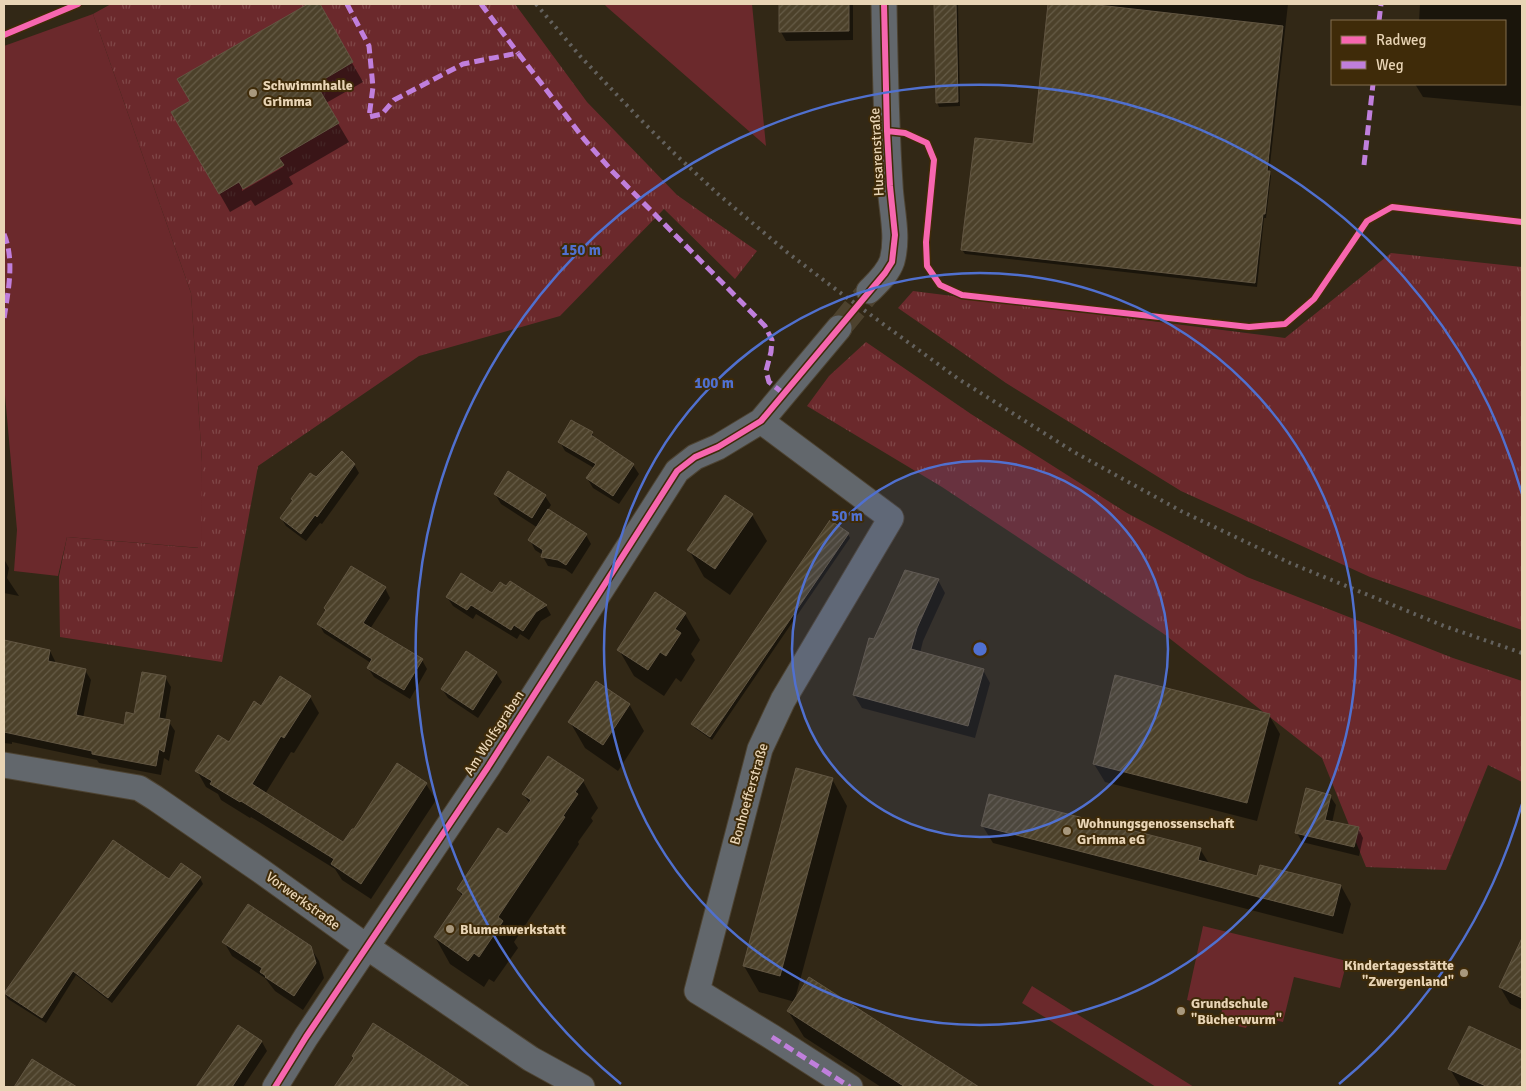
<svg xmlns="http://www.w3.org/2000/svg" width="1526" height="1091" viewBox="0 0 1526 1091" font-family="Signika,sans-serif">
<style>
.grass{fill:url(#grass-tufts)}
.garden{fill:#6b292c}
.shadow{fill:#0007;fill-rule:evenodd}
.building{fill:url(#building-hatch);stroke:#625642}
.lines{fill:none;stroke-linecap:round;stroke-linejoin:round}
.street-tunnel{stroke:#4d422e;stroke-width:25;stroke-dasharray:25 12;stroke-linecap:butt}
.street-casing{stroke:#4d4332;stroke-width:27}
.street{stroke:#62676c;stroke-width:25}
.rail{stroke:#63615d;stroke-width:4;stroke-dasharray:2.5 5;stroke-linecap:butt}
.quiet{stroke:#c07fdc;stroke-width:5;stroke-dasharray:10 5;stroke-linecap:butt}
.cycleway-casing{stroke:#3f2b09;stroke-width:9}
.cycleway{stroke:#f766af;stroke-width:6}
.ring{fill:none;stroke:#5070cf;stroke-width:2.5}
.poi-dot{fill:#a8987d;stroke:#3f2b09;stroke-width:2}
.labels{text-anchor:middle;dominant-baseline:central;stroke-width:4;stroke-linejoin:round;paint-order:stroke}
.poi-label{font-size:14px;font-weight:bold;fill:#e8d4b5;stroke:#3f2b09;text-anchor:start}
.street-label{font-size:14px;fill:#e8d4b5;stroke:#3f2b09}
.centre{fill:#5070cf;stroke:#3f2b09;stroke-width:2.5}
.ring-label{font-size:15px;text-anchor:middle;font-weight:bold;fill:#5070cf;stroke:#3f2b09;stroke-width:4;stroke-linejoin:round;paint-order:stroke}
</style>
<defs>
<pattern id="grass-tufts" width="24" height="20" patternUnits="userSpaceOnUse" patternTransform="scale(1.25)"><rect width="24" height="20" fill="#6b292c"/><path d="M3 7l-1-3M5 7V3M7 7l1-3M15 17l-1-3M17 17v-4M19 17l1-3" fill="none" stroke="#804748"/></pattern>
<pattern id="building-hatch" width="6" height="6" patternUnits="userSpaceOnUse" patternTransform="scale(1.25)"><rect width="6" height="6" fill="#4c412a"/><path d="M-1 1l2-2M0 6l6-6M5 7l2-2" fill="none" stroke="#665c47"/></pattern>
</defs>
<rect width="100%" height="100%" fill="#322816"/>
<path class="grass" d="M111,4H515L587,102L677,195L757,251L735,279L664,209L560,316L419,356L258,466L222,662L60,637L59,576L67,537L198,548L202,462L191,293L93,14Z
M1391,253L1522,267V630L1370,577L1181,491L1006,383L898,308L913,291L1285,338Z
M866,342L971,414L1127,513L1247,577L1453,658L1522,681V782L1488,765L1446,870L1366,867L1322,758L1164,634L942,487L807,406L829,376Z"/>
<path class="garden" d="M604,4H752L766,146L608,8Z
M93,14L191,293L202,462L201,548L67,537L58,576L14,571L17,530L4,384V46Z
M1203,926L1347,961L1340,988L1294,977L1283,1022L1252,1015L1246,1028L1221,1022L1222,1008L1187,1000Z
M1032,986L1194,1087H1156L1022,1003Z"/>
<path class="shadow" d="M310,4H318L363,82L326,103L349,142L289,177L293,184L255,206L251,200L230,212L173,112L192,102L179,79ZM282,165L283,167L242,191V188Z
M780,4H853V40L786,41L781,32Z
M935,4H958L960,106L939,107L937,102Z
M1049,4H1288L1269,173L1271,176L1266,218H1264L1257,287L965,254L962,250L1034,146Z
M1420,4H1522V106L1423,97L1415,84H1505V21H1419Z
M592,433L595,440L633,465L639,474L619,504L593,488L587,478L594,468L565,451L560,442Z
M354,464L359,473L322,524L320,523L306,541L286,526L281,518L316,479Z
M509,473L545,496L551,505L548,510L586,535L591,544L572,574L565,569L548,566L543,557V555L535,550L530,540L538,528L501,504L495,494Z
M752,515L767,541L730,595L704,577L689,550Z
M848,534L850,538L712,740L695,728L693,724Z
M4,559L9,568L7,578L19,596L4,593Z
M938,580L945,593L923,641L920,653L983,670L990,683L975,738L862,708L854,695L875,641Z
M385,588L390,598L370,629L422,660L427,669L410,699L374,677L368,668L371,663L324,633L319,624L327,611Z
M493,595L546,606L551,615L541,621L529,640L520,634L517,639L476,614L473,619L453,606L447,597Z
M685,614L700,640L691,654L695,660L681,682L676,678L664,696L634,676L619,650Z
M50,651L55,661L54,664L85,670L91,680L83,718L125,726L165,677L171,687L165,721L169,722L175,731L169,761L164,758L161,775L99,763L97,760L12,742V744L4,743V664L13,666Z
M496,673L502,682L478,718L448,698L442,689Z
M310,697L319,713L294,753L291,752L265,794L344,844L426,784L436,800L371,899L342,880L335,869L251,817L250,818L221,800L218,794L206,787L197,771L229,743L262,707Z
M629,704L644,731L618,771L585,748L570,722Z
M1269,715L1280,734L1257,821L1105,782L1094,764Z
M832,779L847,806L795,999L809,979L977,1087H881L804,1037L788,1011L795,1002L759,992L744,966Z
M583,781L598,808L591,818L593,821L578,842L579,844L514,942L518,948L494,982L489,979L484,987L450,964L435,937L463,897L458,890L508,836L530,804L523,794Z
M1330,796L1336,805L1332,823L1358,828L1363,838L1359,856L1302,842L1297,833Z
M982,825L1200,849L1210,865L1258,877L1341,886L1351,904L1343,934L993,843Z
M113,842L169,881L182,864L200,878L203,884L112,1003L76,975L46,1023L8,999L5,994Z
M224,942L310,947L319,961L324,978L303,1010L275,991L265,978L232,956Z
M1519,948L1522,949V1010L1510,1004L1500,987Z
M374,1025L467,1087H389L382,1082L378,1087H335L355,1059Z
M238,1026L262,1042L267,1051L243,1087H197Z
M1470,1028L1522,1053V1087H1463L1460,1086L1450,1069Z
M32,1060L74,1087H15Z"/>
<path class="building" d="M308,4H320L353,62L316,84L339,123L279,158L284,165L243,189L239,182L219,194L171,112L190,101L177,79Z
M779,4H849V31L779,32Z
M934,4H956L958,102L936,103Z
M1048,4H1089L1283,26L1267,171H1270L1265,214H1263L1255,283L961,250L975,138L1033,144Z
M571,420L593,432L591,435L634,464L613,496L586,478L596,464L558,442Z
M342,451L355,464L317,517L315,515L301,534L280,518L293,500L291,499L310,473L316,477Z
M508,471L546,495L532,518L494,494Z
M725,495L753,514L715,569L687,550Z
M548,509L587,534L566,565L558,560L541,557L543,550L528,540Z
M830,520L849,533L710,737L691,724Z
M351,566L386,587L363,623L423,659L404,690L367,668L372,659L317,624L326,610L324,608Z
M905,570L939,579L917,628L911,649L984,669L968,726L853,695L869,638L874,639Z
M461,573L492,593L500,582L506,586L510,581L547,605L536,612L523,631L514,625L511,630L471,605L467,610L446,597Z
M655,592L686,613L675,629L681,633L666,656L660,652L648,670L617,650Z
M4,640L50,650L48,661L86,669L76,715L124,725L126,712L134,714L142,672L166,676L159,718L170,720L164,752L159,749L156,766L92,754V751L4,732Z
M466,651L497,672L473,710L441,689Z
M1115,675L1270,714L1247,803L1093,764Z
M280,676L311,696L284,738L281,736L252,784L343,842L352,829H354L397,763L427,783L361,884L331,864L334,859L241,801L240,802L210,784L212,781L195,771L218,735L229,742L254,701L261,706Z
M596,681L630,704L603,745L568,722Z
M548,756L584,780L575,792L578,794L563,816L565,817L498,917L503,921L479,957L474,953L468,961L434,937L463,894L457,889L498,828L507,834L531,800L522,794Z
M796,768L833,778L780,976L743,966Z
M1306,788L1331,795L1325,820L1359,827L1354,847L1295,833Z
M989,794L1201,848L1198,860L1257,876L1260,865L1341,885L1333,916L981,826Z
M113,840L169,879L181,863L201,877L108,998L73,971L42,1018L4,993Z
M248,904L311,946L316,963L294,996L265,977L266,976L260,972L262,968L222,942Z
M1522,938V998L1499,987Z
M809,977L851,1004L979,1087H905L787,1011Z
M373,1023L425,1057L470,1087H334L354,1058L352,1056Z
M238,1025L262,1041L232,1087H196Z
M1469,1026L1522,1051V1087H1488L1448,1069Z
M32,1059L77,1087H14Z"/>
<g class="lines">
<path class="street-tunnel" d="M839,328L869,291"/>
<defs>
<path id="street" d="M869,291C878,282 888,273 892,261C899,236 891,209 890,184C886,124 885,64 884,4
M761,421L891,518L783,700L760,749L697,991L772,1037L850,1087
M4,765L139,788L155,798L261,871L367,947L531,1059L582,1087
M275,1087L306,1037L488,767L677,471L695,457L718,447L761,421L839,328"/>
</defs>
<use href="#street" class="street-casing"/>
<use href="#street" class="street"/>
<path class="rail" d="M536,4L580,56L637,116L675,154L718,194L788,253L838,291L957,378L1074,452L1181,511L1290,563L1444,626L1522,653"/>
<path class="quiet" d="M347,4L369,46L373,87L369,117L382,114L394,100L463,64L518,53L584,139L613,172L765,326L772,340L771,352L766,371L769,382L783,393
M481,4L518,53
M1379,21L1381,4
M1364,165L1373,84
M4,234C15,261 8,291 4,319
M772,1037L850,1087"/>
<defs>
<path id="cycleway" d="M4,35L78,4
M887,131L905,133L927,143L934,160L926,242L927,266L940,285L962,295L1249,327L1285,324L1314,299L1367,221L1392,207L1522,222
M275,1087L306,1037L488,767L677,471L695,457L718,447L761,421L885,273L892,262L895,235L890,186L887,131L884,4"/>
</defs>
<use href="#cycleway" class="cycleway-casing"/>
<use href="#cycleway" class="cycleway"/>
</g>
<circle cx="980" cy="649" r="188" fill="#5070cf" fill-opacity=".12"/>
<g class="ring">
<circle cx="980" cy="649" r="188"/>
<circle cx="980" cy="649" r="376"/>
<path d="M1522 804A564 564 0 0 1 1339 1084M621 1084A564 564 0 1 1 1522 494"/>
</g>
<g class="poi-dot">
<circle cx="253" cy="93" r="5"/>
<circle cx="1067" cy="831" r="5"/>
<circle cx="450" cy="929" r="5"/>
<circle cx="1464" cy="973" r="5"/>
<circle cx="1181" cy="1011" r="5"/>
</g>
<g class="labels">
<g class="poi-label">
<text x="263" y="85">Schwimmhalle<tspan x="263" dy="16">Grimma</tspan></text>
<text x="1077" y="823">Wohnungsgenossenschaft<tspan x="1077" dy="16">Grimma eG</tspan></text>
<text x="460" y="929">Blumenwerkstatt</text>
<text x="1454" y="965" text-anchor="end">Kindertagesstätte<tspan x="1454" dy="16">"Zwergenland"</tspan></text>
<text x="1191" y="1003">Grundschule<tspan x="1191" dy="16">"Bücherwurm"</tspan></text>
</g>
<g class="street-label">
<text transform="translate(877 152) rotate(-93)">Husarenstraße</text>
<text transform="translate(494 733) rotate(-57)">Am Wolfsgraben</text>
<text transform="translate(749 794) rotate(-74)">Bonhoefferstraße</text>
<text transform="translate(303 901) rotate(36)">Vorwerkstraße</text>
</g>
</g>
<circle cx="980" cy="649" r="8" class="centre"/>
<g class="ring-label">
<text x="581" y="255">150 m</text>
<text x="714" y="388">100 m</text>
<text x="847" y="521">50 m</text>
</g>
<rect width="1526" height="1091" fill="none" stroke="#e8d4b5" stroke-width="10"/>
<rect x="1331" y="20" width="175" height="65" fill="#3f2b09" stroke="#836f4e"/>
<rect x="1341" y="36" width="25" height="8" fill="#f766af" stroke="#836f4e"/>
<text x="1376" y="45" font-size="15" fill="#e8d4b5">Radweg</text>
<rect x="1341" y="61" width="25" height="8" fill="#c07fdc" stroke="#836f4e"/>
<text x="1376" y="70" font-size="15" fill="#e8d4b5">Weg</text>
</svg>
